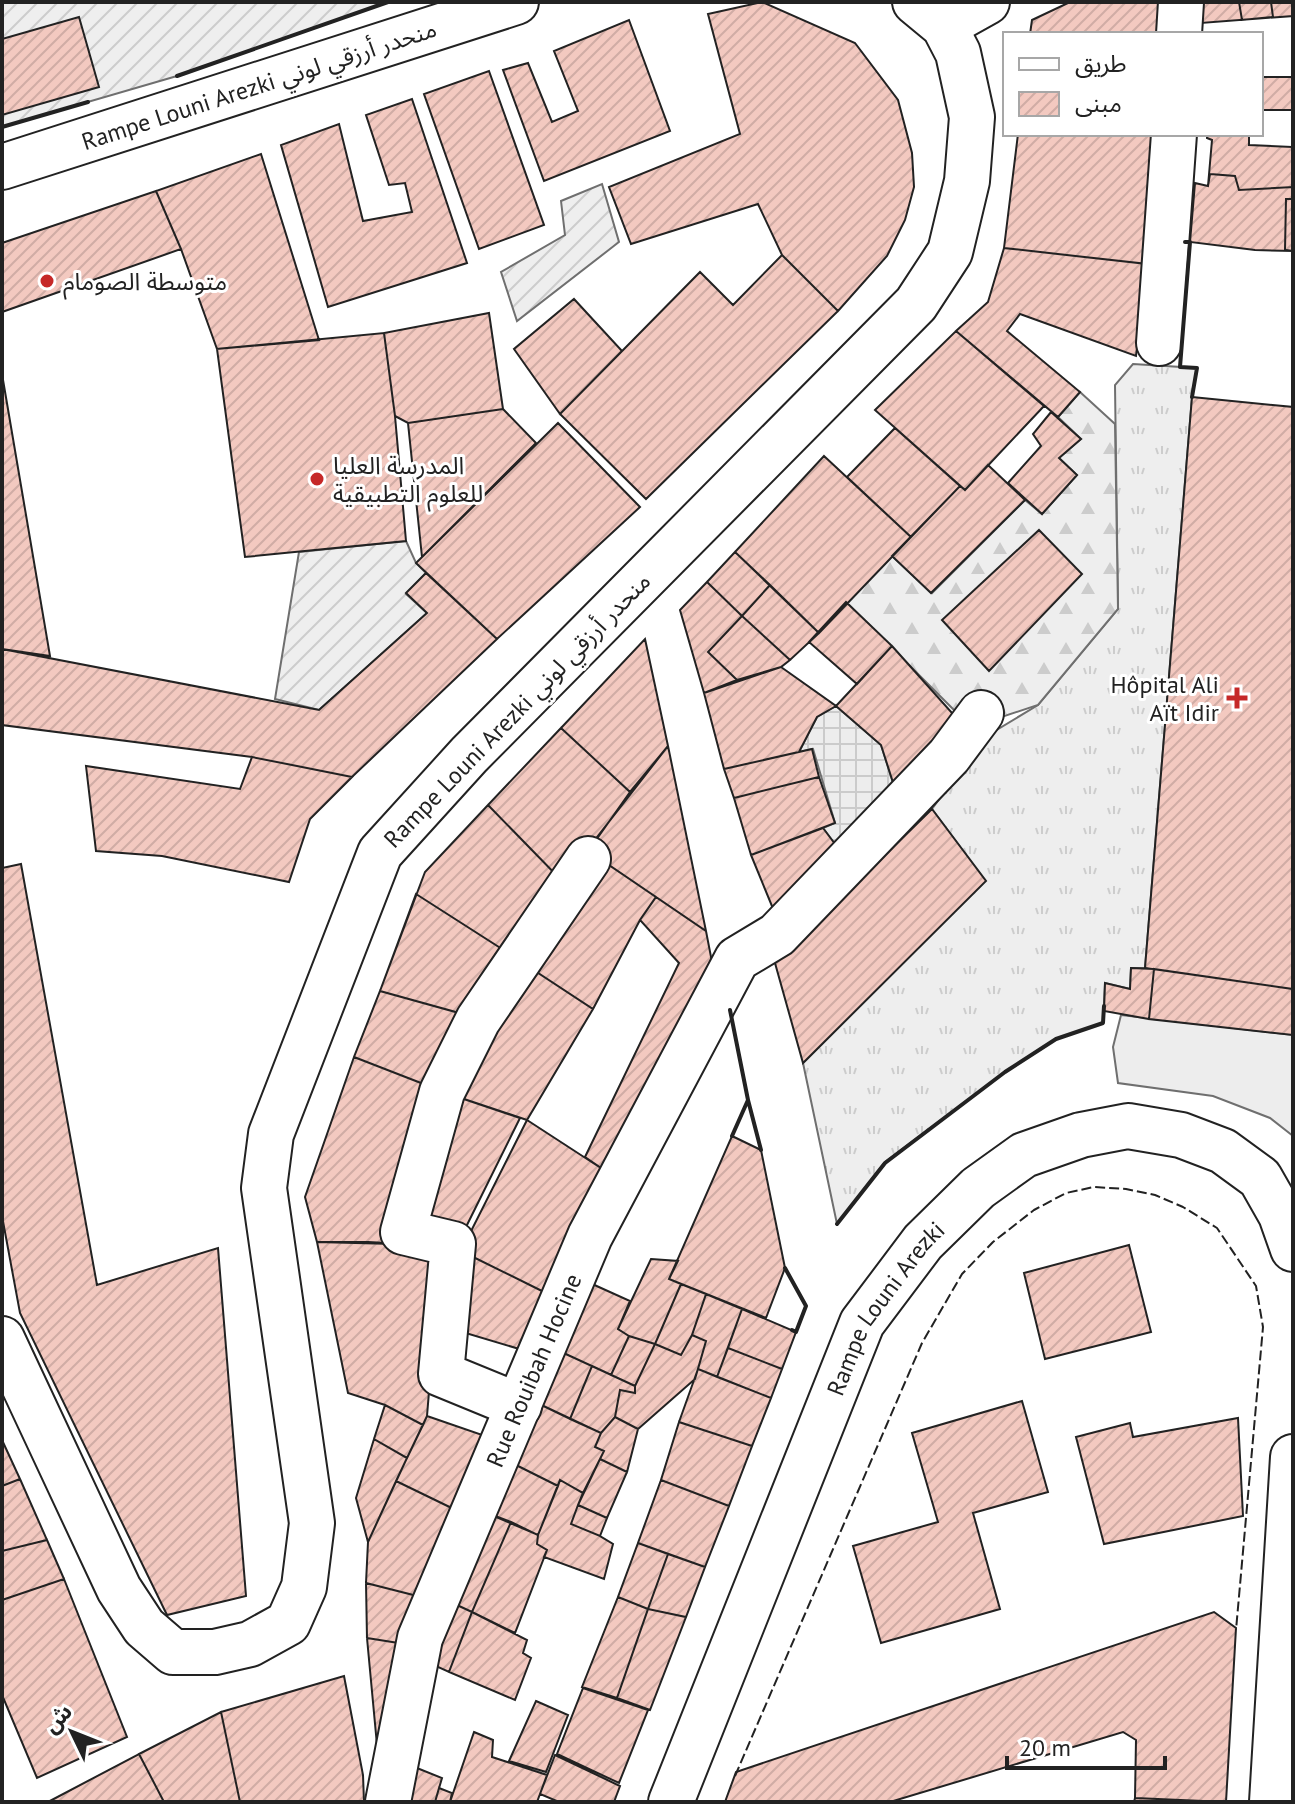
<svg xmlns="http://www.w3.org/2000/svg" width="1295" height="1804" viewBox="0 0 1295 1804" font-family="'PT Sans','Noto Sans Arabic',sans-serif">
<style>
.grass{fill:url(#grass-tufts);stroke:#6f6f6f;stroke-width:2}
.forest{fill:url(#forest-firs);stroke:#6f6f6f;stroke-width:2}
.garden{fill:url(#garden-furrows);stroke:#6f6f6f;stroke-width:2}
.parking{fill:#ededed;stroke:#6f6f6f;stroke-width:2}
.plaza{fill:url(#plaza-grid);stroke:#6f6f6f;stroke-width:2}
.building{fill:url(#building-hatch);stroke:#222;stroke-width:2}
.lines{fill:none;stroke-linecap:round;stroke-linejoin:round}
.street-casing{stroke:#222;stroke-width:48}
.secondary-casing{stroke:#222;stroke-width:48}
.street{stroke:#fff;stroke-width:44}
.secondary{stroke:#fff;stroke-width:44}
.fence{stroke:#222;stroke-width:2;stroke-dasharray:10 4;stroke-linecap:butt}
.wall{stroke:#222;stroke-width:4}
.poi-dot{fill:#c62828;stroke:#fff;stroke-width:3}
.labels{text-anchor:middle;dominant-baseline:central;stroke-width:6;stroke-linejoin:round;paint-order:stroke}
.street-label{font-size:24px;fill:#222;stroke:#fff}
.poi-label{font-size:24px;fill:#222;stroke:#fff;text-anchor:start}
</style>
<defs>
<pattern id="grass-tufts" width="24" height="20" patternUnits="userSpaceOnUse" patternTransform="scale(2)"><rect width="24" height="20" fill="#eee"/><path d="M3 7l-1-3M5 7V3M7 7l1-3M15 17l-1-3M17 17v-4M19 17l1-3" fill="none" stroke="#ccc"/></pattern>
<pattern id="forest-firs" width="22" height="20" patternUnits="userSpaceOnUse" patternTransform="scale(2)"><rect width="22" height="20" fill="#eee"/><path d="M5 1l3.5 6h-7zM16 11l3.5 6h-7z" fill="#ccc"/></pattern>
<pattern id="garden-furrows" width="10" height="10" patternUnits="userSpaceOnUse" patternTransform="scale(2)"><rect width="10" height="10" fill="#eee"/><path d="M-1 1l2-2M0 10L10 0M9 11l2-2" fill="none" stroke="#ccc"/></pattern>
<pattern id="plaza-grid" width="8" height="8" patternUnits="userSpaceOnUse" patternTransform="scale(2)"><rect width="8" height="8" fill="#ededed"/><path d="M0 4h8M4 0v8" fill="none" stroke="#cbcbcb"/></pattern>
<pattern id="building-hatch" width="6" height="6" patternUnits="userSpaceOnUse" patternTransform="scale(2)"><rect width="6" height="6" fill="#f3c9c0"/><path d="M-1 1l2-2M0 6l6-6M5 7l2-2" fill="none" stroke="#d0aca5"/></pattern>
</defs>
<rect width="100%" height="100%" fill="#fff"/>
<path class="grass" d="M1133,364L1197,368L1192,397L1145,968H1131L1130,989L1105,983L1103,1023L1056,1039L1005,1072L885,1162L837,1224L803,1063L985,881L932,809L985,737L1038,705L1118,609L1115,385Z"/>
<path class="forest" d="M1080,392L1115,424L1118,609L1038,705L971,727L846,602L892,556L932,593L1025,500L1042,514L1077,475L1059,458L1081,439L1058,417Z"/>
<path class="garden" d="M2,2H388L177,76L2,127Z
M602,184L619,242L517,321L501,272L565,235L561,201Z
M406,541L416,563L426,573L406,594L427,613L319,710L275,699L299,552Z"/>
<path class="parking" d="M1121,1015L1293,1035V1136L1270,1118L1213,1096L1118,1083L1113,1047Z"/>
<path class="plaza" d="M836,706L881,745L897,795L841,852L823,828L835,823L813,749L799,752L817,717Z"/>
<path class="building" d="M762,2L855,43L898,100L912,153L914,187L905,220L887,256L838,311L782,255L758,204L631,244L609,187L740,134L708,14Z
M1070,2H1176L1173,34H1030L1032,20Z
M1199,2H1293V16L1201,23Z
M1239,2H1271L1273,17L1242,20Z
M79,17L99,87L2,115V39Z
M629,20L670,131L544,181L503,70L528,63L552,122L578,111L554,51Z
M489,71L544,225L479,249L424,94Z
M1261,77H1293V251L1255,250L1190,242L1195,183L1208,186L1212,140L1207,138V134H1249V145L1292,147V110H1261Z
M412,99L467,263L328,307L281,145L339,124L363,221L412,212L405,183L389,185L366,115Z
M1018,134H1163L1147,264L1004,248Z
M261,154L319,340L217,349L181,249L156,191Z
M1210,174L1235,176L1239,190L1293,187V251L1255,250L1190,242L1195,183L1208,186Z
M156,191L181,249L2,312V243Z
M1286,199H1293V251L1285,250Z
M1004,248L1147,264L1136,356L1020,314L1007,331L1080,392L1058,417L956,331L988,302Z
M782,255L838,311L646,499L560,414L700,272L733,305Z
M574,299L622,351L560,414L514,349Z
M489,313L503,409L408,423L395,416L384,333Z
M956,331L1044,406L965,490L875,410Z
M384,333L395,416L406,541L245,557L217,349Z
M2,374L50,656L2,649Z
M1192,397L1293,407V989L1145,968Z
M503,409L536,443L422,557L408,423Z
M1051,412L1081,439L1059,458L1077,475L1042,514L1008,483L1041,446L1033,434Z
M558,423L640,507L497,639L416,563Z
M895,428L960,486L911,537L847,477Z
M824,456L911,537L819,633L735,552Z
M988,465L1025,500L931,593L892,556L960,486L965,490Z
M1039,530L1082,574L989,671L942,620Z
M735,552L770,585L742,616L707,582Z
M426,573L497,639L352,777L252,757L2,725V649L319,710L427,613L406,593Z
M707,582L742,616L708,652L737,680L704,693L680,610Z
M770,585L819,633L790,660L742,616Z
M846,602L892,646L857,684L809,642Z
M742,616L790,660L781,667L737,680L708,652Z
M645,639L668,746L630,792L561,728Z
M892,646L961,723L897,795L881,745L836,706Z
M781,667L836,706L817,717L799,752L724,769L704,693Z
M561,728L630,792L565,884L488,805Z
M668,746L706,931L587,850Z
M812,749L819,777L734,798L724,769Z
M252,757L352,777L310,819L289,882L162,856L96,851L86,766L240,789Z
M819,777L835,823L751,855L734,798Z
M488,805L565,884L470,1016L380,991L425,872Z
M932,809L986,881L803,1063L775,963Z
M823,828L841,852L774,911L751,855Z
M597,857L656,897L640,920L593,1009L523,963Z
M21,864L97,1285L218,1248L246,1596L167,1615L20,1313L2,1216V868Z
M416,894L513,956L470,1016L380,991Z
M656,897L706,931L712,962L607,1172L585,1157L679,963L640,920Z
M523,963L593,1009L527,1120L446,1093Z
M1131,968L1154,969L1149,1019L1104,1011L1105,983L1130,989Z
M1154,969L1293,989V1035L1149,1019Z
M380,991L470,1016L439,1090L354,1057Z
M354,1057L439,1090L394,1244L317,1242L305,1197Z
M446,1093L520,1118L463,1233L406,1221Z
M527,1120L607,1172L546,1293L461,1251Z
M732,1136L761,1150L785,1268L766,1318L669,1279Z
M317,1242H368L441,1246L427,1416L423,1425L385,1405L348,1393Z
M1129,1245L1151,1332L1045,1359L1024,1273Z
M461,1251L546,1293L526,1351L449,1328Z
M651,1259L678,1261L669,1279L681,1284L655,1344L629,1336L618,1329Z
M590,1283L630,1301L618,1329L629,1336L611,1375L557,1350Z
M681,1284L706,1294L692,1335L681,1355L655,1344Z
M706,1294L742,1309L717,1377L698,1369L706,1341L692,1335Z
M742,1309L796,1332L782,1369L728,1348Z
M692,1335L706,1341L695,1379L638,1429L615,1417L620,1390L635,1393V1386L655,1344L681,1355Z
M629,1336L655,1344L635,1386L611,1375Z
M728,1348L782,1369L771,1398L717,1377Z
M557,1350L592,1366L570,1419L535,1402Z
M592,1366L635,1386V1393L620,1390L615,1417L601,1433L570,1419Z
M698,1369L771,1398L752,1446L679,1422Z
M1022,1401L1048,1492L973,1513L1000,1609L881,1643L853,1546L938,1522L912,1433Z
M535,1402L601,1433L595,1447L604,1451L583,1493L560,1480L558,1486L510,1462Z
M385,1405L423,1425L407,1458L374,1439Z
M427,1416L494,1439L464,1514L396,1481Z
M615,1417L638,1429L627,1472L600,1459L604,1451L595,1447L601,1433Z
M1238,1418L1243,1516L1104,1544L1076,1437L1130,1423L1133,1437Z
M679,1422L752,1446L729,1506L661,1480Z
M374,1439L407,1458L368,1542L356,1498Z
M2,1440L20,1479L2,1486Z
M600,1459L627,1472L607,1518L578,1505Z
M510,1462L558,1486L538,1535L482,1511Z
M20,1479L47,1540L2,1551V1486Z
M560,1480L583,1493L578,1505L607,1518L600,1536L613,1544L604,1579L544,1557L547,1550L537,1544L538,1535Z
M661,1480L729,1506L705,1567L638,1543Z
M396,1481L464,1514L429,1599L366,1583L368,1542Z
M578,1505L607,1518L600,1536L571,1524Z
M482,1511L511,1522L472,1612L444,1599Z
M511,1522L538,1535L537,1544L547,1550L515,1633L472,1612Z
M47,1540L64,1579L2,1600V1551Z
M638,1543L668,1554L648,1609L618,1597Z
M668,1554L705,1567L686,1617L648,1609Z
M64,1579L127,1737L37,1778L2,1695V1600Z
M366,1583L429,1599L411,1645L367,1638Z
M618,1597L648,1609L617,1698L582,1687Z
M444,1599L472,1612L449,1672L416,1657Z
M648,1609L686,1617L650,1710L617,1698Z
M472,1612L527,1640L523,1653L531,1658L515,1700L449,1672Z
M1214,1612L1236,1628L1226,1802L1135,1798L1136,1740L1123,1732L890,1802H725L736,1772Z
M367,1638L411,1645L377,1745Z
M344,1676L363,1775L364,1802H240L221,1712Z
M583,1688L648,1710L619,1783L557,1754Z
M536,1701L568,1715L546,1772L509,1761Z
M221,1712L240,1802H164L139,1754Z
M474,1732L493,1740L492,1757L547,1775L537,1802H450Z
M139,1754L164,1802H48Z
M555,1755L620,1786L614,1802H559L540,1794Z
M407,1764L442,1778L435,1802H404Z
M439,1788L452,1793L450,1802H435Z
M1135,1798L1226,1802H1134Z"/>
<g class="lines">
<defs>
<g id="street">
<path d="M944,26L987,2"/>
<path d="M1179,34L1181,2"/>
<path d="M1159,343L1174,134"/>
<path d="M519,1406L441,1374L453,1244L403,1232L442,1092L478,1020L588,859"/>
<path id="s1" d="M388,1802L420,1638L590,1236L737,959L777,935L949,756L981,713"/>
</g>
<g id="secondary">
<path d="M2,167L516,2"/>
<path d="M2,1339L119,1589L144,1627L173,1652H215L250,1644L288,1623L304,1587L312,1523L264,1188L271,1134L380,853L469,755L916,304L950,252L967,181L972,117L958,53L944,26L915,2"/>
<path id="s2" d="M671,1802L862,1323L923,1242L978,1188L1024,1155L1081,1135L1128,1126L1181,1135L1223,1151L1260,1178L1281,1215L1293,1249"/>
<path d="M1272,1802L1293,1457"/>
</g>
</defs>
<use href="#street" class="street-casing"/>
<use href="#secondary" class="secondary-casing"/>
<use href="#street" class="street"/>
<use href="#secondary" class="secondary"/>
<path class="fence" d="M735,1776L922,1343L962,1274L993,1242L1034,1210L1066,1193L1094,1187L1126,1189L1155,1195L1183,1207L1217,1228L1256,1286L1263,1327L1236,1630"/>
<path class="wall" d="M177,76L388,2
M2,127L88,102
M1185,242H1190L1180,367L1197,368L1192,397
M730,1010L748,1100
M732,1136L748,1100L761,1150
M837,1224L885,1163L1005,1072L1056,1039L1103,1023L1104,1006
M785,1268L806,1306L796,1332L792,1330"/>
</g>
<g class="poi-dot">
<circle cx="47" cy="281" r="8"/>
<circle cx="317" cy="479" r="8"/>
<path d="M1233 686h8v8h8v8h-8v8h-8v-8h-8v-8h8z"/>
</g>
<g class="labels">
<g class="street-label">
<text transform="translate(259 85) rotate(-18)">Rampe Louni Arezki منحدر أرزقي لوني</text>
<text transform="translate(517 710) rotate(-46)">Rampe Louni Arezki منحدر أرزقي لوني</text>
<text stroke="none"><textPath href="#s2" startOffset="540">Rampe Louni Arezki</textPath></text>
<text stroke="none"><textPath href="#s1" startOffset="458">Rue Rouibah Hocine</textPath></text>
</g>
<g class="poi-label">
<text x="63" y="281">متوسطة الصومام</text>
<text x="333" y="465">المدرسة العليا<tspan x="333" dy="28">للعلوم التطبيقية</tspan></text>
<text x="1219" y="684" text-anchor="end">Hôpital Ali<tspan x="1219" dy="28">Aït Idir</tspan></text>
</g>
</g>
<rect width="1295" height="1804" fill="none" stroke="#222222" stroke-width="8"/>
<rect x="1003" y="32" width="260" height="104" fill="#ffffff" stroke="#a7a7a7" stroke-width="2"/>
<rect x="1019" y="58" width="40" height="12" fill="#ffffff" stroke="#a7a7a7" stroke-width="2"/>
<text x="1075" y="72" font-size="24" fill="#222222">طريق</text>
<rect x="1019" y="92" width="40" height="24" fill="url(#building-hatch)" stroke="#a7a7a7" stroke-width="2"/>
<text x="1075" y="112" font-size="24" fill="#222222">مبنى</text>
<g transform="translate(72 1732) rotate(313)" stroke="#ffffff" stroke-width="6" paint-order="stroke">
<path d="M0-6L14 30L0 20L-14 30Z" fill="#222222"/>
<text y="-12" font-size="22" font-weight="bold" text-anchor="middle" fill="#222222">ش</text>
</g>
<path d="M1007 1756v12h158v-12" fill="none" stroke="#222222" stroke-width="4"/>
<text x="1019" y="1756" font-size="24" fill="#222222" stroke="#ffffff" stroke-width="6" paint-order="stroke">20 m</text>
</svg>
